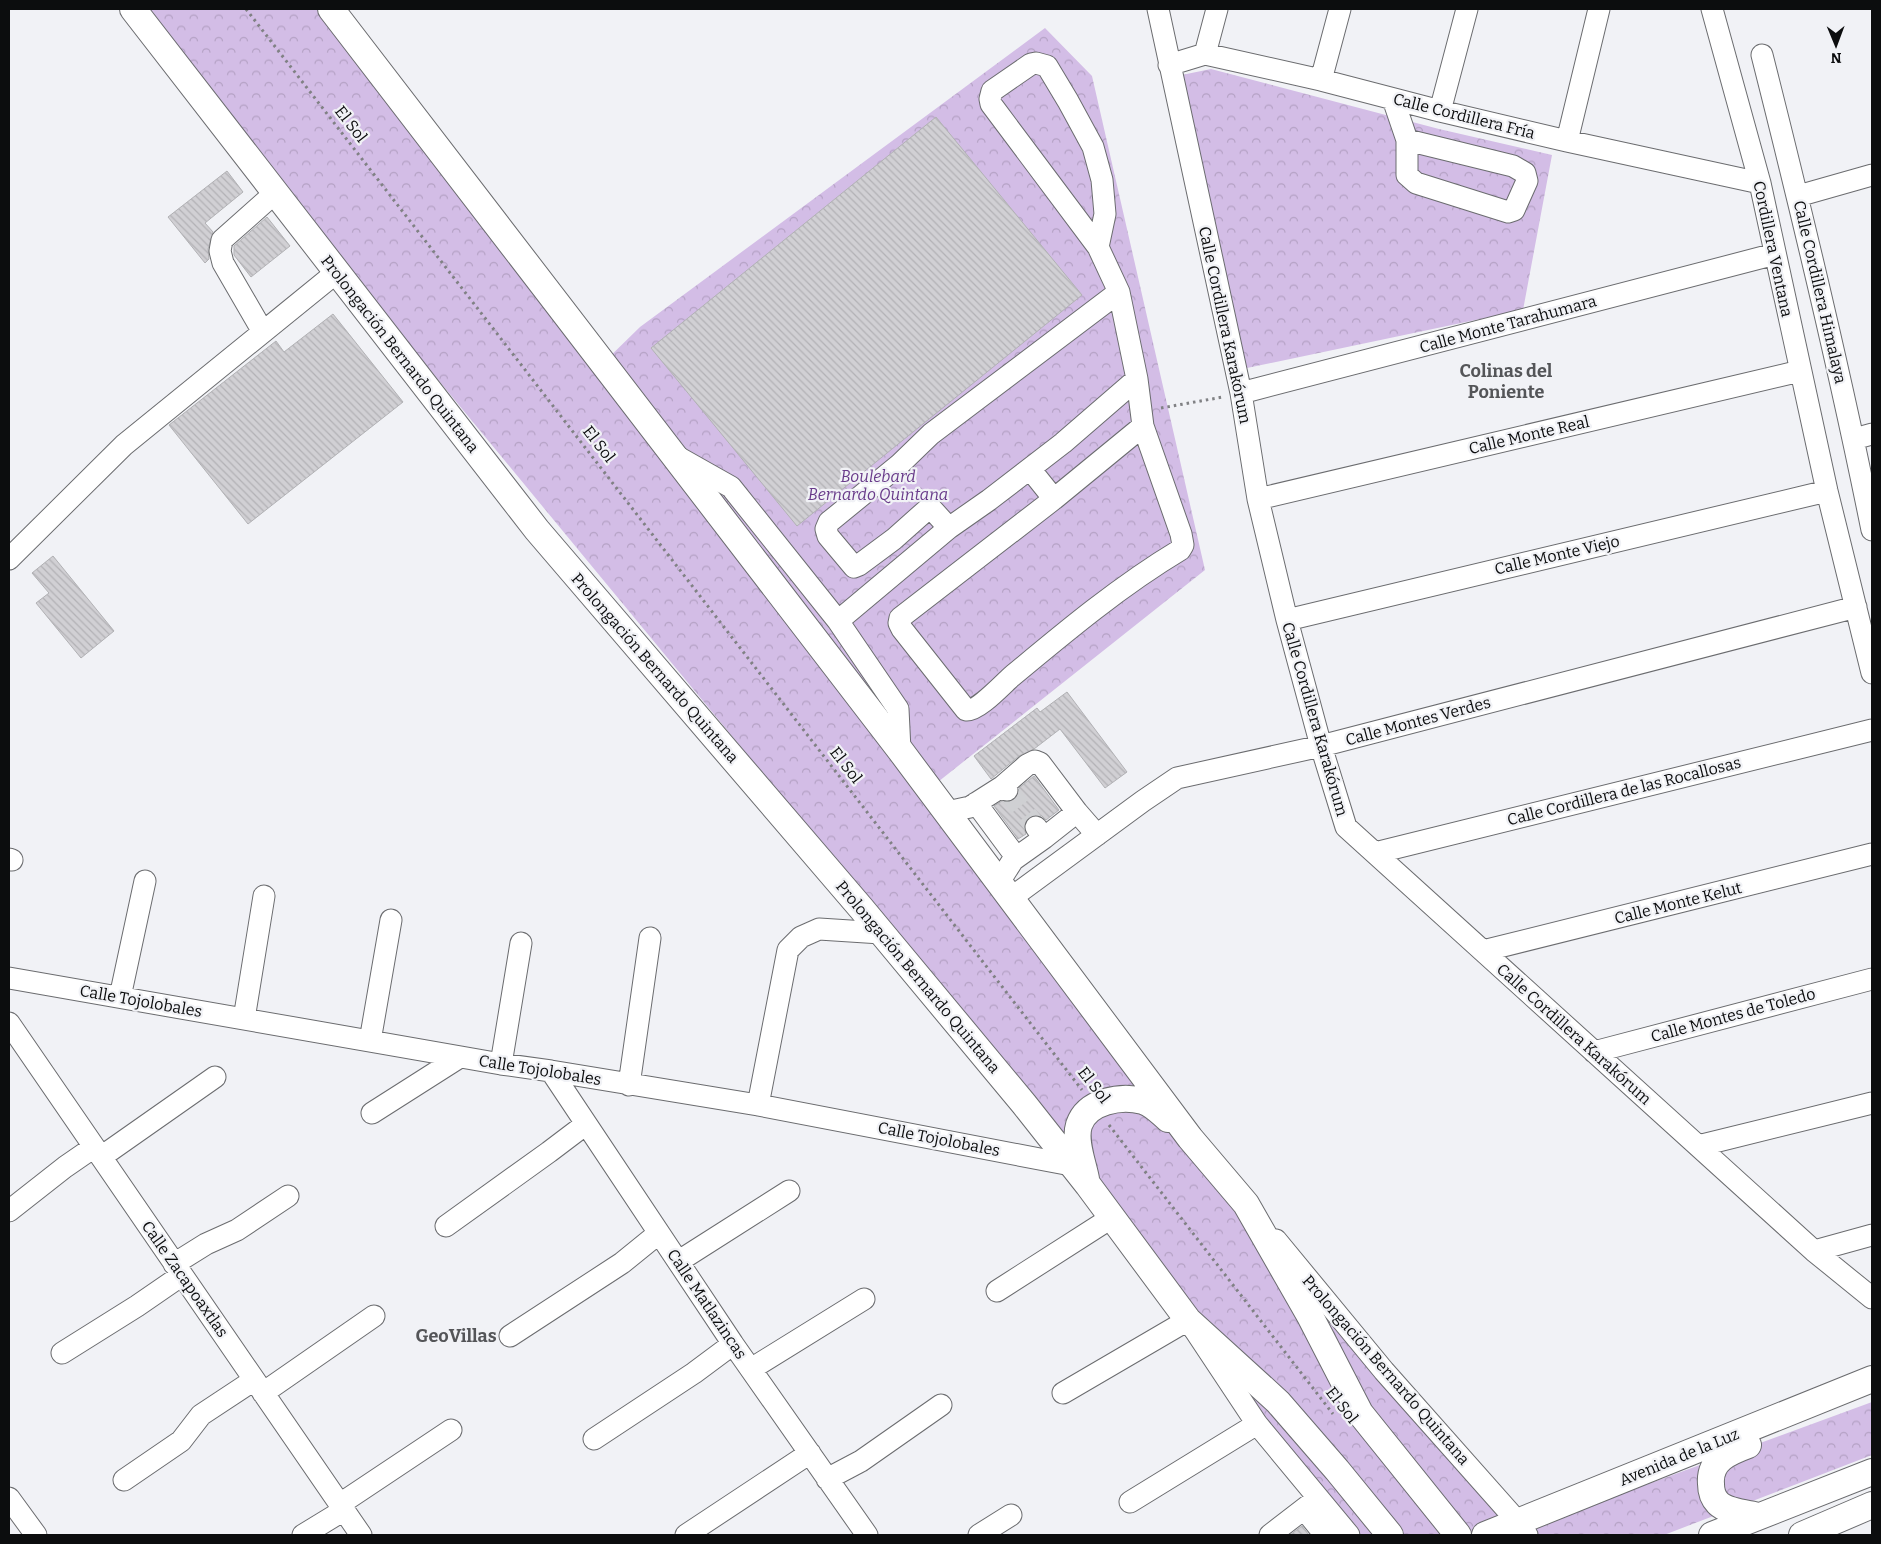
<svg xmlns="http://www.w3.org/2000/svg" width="1881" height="1544" viewBox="0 0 1881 1544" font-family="Bitter,serif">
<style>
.park{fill:url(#park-crowns)}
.building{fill:url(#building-back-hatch);stroke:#b1b1b4}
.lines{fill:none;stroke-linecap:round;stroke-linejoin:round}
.minor-tunnel{stroke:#cfd0d3;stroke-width:21;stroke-dasharray:21 11;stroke-linecap:butt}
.minor-casing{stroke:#6b6c6f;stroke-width:23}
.major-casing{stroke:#6b6c6f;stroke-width:28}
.path{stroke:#808184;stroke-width:3;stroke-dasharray:2.5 4;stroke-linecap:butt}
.minor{stroke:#fff;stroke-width:21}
.major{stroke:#fff;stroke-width:26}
.labels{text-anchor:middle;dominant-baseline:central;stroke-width:4.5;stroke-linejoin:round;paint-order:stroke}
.street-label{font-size:16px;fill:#0c0d0e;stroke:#f1f2f6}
.park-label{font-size:16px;font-style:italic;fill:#693b8a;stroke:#f1f2f6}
.neighbourhood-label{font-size:18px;font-weight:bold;fill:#545558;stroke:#f1f2f6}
</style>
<defs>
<pattern id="park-crowns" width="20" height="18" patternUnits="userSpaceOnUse" patternTransform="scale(1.25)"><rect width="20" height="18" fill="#d3bde6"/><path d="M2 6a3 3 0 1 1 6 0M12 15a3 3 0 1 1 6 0" fill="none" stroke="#b4a1c4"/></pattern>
<pattern id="building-back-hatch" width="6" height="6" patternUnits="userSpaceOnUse" patternTransform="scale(1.25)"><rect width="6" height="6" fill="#d1d0d4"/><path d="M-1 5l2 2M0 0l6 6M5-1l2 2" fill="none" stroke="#b2b1b5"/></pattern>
</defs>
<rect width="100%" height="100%" fill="#f1f2f6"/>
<path class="park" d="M147,9H318L597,369L640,327L1045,28L1092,76L1205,570L919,797L1073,1004L1533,1526L1872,1402V1455L1664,1535H1332L948,998L350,273Z
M1211,69L1439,129L1552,155L1523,310L1247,368L1172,77Z"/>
<path class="building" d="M936,117L1082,295L797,526L651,348Z
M227,171L243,192L205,223L213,232L208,249L209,259L205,263L168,217Z
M267,217L290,246L251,277L234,255V246Z
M333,314L403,402L248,524L169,425L276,341L284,352Z
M53,556L114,631L81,658L36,603L49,593L32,573Z
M1067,692L1127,772L1105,788L1060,729L1034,749L1019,756L991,779L974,756L1037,708L1040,712Z
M1034,776L1059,810L1046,820L1042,816L1035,815L1028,817L1024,822V828L1026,834L1018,839L994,806L1002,801L1010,802L1015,799L1019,794V788Z
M1302,1526L1309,1535H1290Z"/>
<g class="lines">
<path class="minor-tunnel" d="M1007,790L1036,827"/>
<defs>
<path id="minor" d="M1158,9L1241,393L1258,499L1287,620L1321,746L1346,827L1814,1251L1872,1298
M1712,9L1760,183L1827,491L1872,673
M1205,54L1217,9
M1762,55C1802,213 1840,371 1872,530
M1169,65L1205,54L1321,80L1440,111L1567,141L1760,183
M1321,80L1340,9
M1393,99L1407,140V175L1416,183L1508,212L1514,210L1527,181L1525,173L1513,166L1407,140
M1440,111L1467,9
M1567,141L1599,9
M1798,196L1872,175
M1098,247L991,104L990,99L992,91L1031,64L1036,63L1047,66L1068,101L1093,147L1102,180L1105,214L1098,247L1119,292L1137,379L1143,426L1181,534L1183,545L1180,550C1120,586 1065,632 1011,677C1002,685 977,712 966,710L902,629L899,623L900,618L1054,499L1143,426
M263,332L223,263L220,251L222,240L275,193
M1241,393L1775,254
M1854,439L1872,434
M676,456L731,487L838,621L898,709L900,750
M1030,469L1054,499
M1258,499L1800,371
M949,528L930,507L894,539L859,565L854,567L828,536L826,529L829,522L899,465L931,434L1119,292
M9,559L124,445L337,272
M1287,620L1827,491
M838,621L949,528L989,500L1063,443L1137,379
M1003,786L1027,765L1035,761L1040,763L1077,812
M976,803L1016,857
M947,812L970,807L1003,786L1007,790
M1044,838L1077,812L1097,835
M1375,853L1872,730
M9,859L12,860
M999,882L1013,860L1044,838L1036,827
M1011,898L1143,801L1177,778L1321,746L1856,607
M1483,951L1872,854
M9,978L501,1064L551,1071L758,1105L1071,1165
M120,997L145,881
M244,1019L264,896
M9,1023L361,1535
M370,1041L391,920
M1594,1052L1872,979
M501,1064L521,943
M551,1071L733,1344L867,1535
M629,1085L650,938
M758,1105L788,950L801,937L819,929L881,933
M372,1113L460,1057
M1698,1146L1872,1103
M101,1157L215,1077
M9,1211L65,1167L94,1147
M446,1226L549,1152L586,1124
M1276,1240L1384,1371L1518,1522L1527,1535
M1814,1251L1872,1235
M679,1261L789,1191
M174,1264L206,1244L237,1230L288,1196
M997,1291L1111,1218
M510,1336L622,1263L659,1233
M62,1353L137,1306L182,1275
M751,1369L864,1299
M263,1393L374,1316
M1063,1393L1188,1320L1257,1424L1349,1535
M594,1439L694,1373L733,1344
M827,1479L861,1461L941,1405
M124,1480L181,1441L201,1415L254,1380
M9,1498L36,1535
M1130,1502L1257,1424
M340,1504L451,1430
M1304,1509L1325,1535
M303,1535L344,1510
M686,1535L810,1453
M979,1535L1011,1515
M1270,1535L1318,1498"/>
<path id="major" d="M133,9L537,530L861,908L1024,1104L1088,1185L1188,1320L1278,1402L1337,1470L1390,1535
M331,9L900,750L1190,1138L1246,1204L1310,1316L1360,1413L1458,1535
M1086,1179C1083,1163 1074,1141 1079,1125C1087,1101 1121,1095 1143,1101C1153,1104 1160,1112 1168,1119
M1748,1445C1729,1452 1709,1460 1711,1484C1711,1491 1712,1497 1718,1503C1727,1512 1746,1513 1759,1516
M1485,1535L1872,1379
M1712,1535L1872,1472
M1802,1535L1872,1505"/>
</defs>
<use href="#minor" class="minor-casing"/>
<use href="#major" class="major-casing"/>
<path class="path" d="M246,9L1082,1090
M1161,408L1223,397
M1109,1125L1333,1414"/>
<use href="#minor" class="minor"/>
<use href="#major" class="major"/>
</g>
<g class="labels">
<g class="street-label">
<text transform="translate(1464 116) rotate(14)">Calle Cordillera Fría</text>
<text transform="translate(351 124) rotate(52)">El Sol</text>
<text transform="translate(1773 249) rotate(78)">Cordillera Ventana</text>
<text transform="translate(1820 292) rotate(77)">Calle Cordillera Himalaya</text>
<text transform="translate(1508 324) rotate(-15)">Calle Monte Tarahumara</text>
<text transform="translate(1225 325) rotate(78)">Calle Cordillera Karakórum</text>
<text transform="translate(400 354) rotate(52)">Prolongación Bernardo Quintana</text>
<text transform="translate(1529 435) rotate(-13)">Calle Monte Real</text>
<text transform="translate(599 444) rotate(52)">El Sol</text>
<text transform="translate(1557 555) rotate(-13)">Calle Monte Viejo</text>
<text transform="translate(655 668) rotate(49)">Prolongación Bernardo Quintana</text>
<text transform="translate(1315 719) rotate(74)">Calle Cordillera Karakórum</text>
<text transform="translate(1418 721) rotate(-15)">Calle Montes Verdes</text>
<text transform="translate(846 765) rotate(52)">El Sol</text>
<text transform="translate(1624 791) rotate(-14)">Calle Cordillera de las Rocallosas</text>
<text transform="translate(1678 903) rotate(-14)">Calle Monte Kelut</text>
<text transform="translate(918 977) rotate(50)">Prolongación Bernardo Quintana</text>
<text transform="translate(141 1001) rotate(10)">Calle Tojolobales</text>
<text transform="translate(1733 1015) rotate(-15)">Calle Montes de Toledo</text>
<text transform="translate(1574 1034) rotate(42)">Calle Cordillera Karakórum</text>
<text transform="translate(540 1070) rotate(9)">Calle Tojolobales</text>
<text transform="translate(1094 1085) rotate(52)">El Sol</text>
<text transform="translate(939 1139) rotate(11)">Calle Tojolobales</text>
<text transform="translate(185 1279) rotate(55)">Calle Zacapoaxtlas</text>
<text transform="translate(707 1304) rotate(56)">Calle Matlazincas</text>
<text transform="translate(1386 1370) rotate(49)">Prolongación Bernardo Quintana</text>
<text transform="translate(1342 1405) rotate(52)">El Sol</text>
<text transform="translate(1679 1457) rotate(-22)">Avenida de la Luz</text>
</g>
<g class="park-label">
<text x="878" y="476">Boulebard<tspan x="878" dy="18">Bernardo Quintana</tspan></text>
</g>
<g class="neighbourhood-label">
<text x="1506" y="371">Colinas del<tspan x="1506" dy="21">Poniente</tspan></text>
<text x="456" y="1336">GeoVillas</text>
</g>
</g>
<rect width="1881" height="1544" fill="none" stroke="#0c0d0e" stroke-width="20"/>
<g transform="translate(1836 45) rotate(179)" stroke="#f1f2f6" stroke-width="4" paint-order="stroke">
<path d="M0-4L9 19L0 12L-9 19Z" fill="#0c0d0e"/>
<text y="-8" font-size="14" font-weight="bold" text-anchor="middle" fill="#0c0d0e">N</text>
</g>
</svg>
